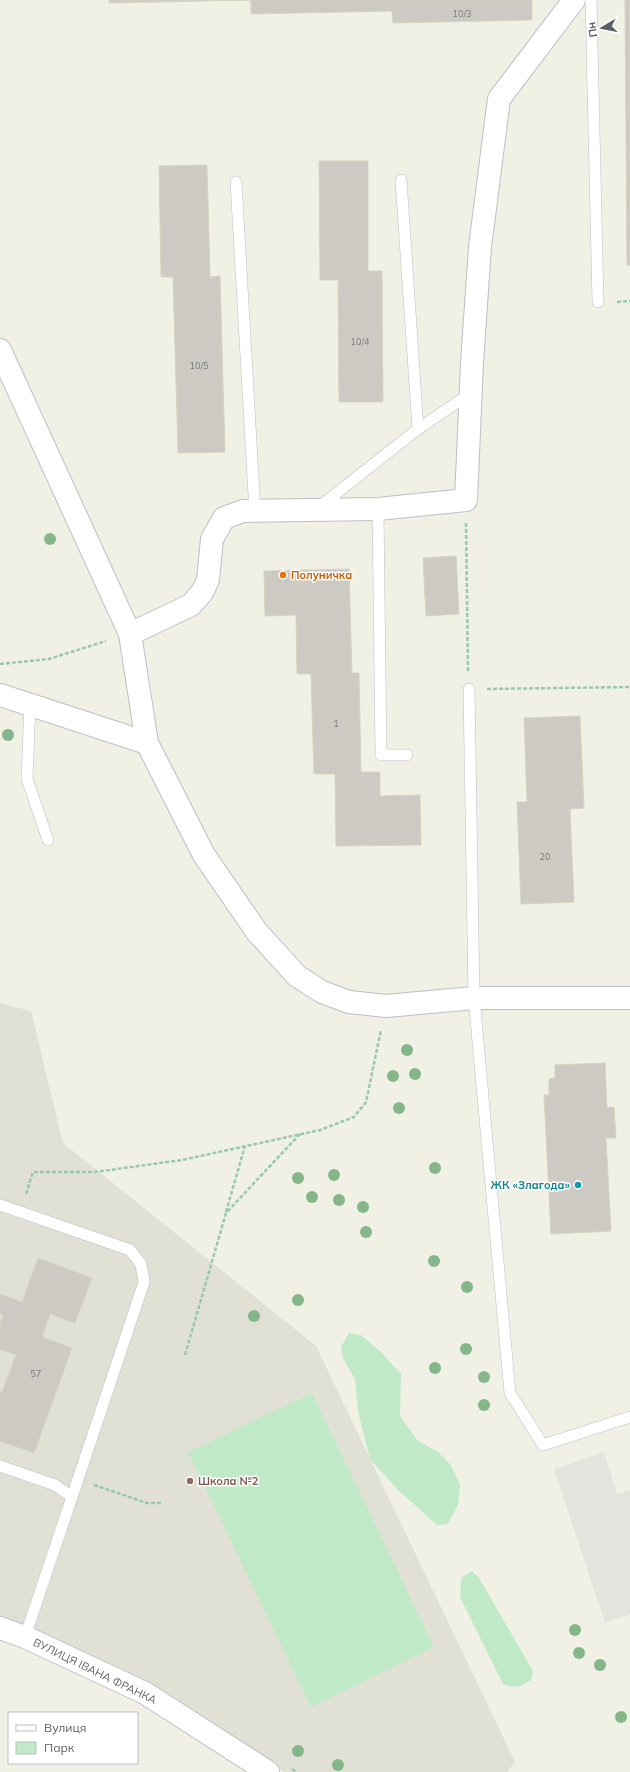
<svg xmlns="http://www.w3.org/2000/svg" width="630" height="1772" viewBox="0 0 630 1772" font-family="Mulish,sans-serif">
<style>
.industrial{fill:#e4e3dd}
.education{fill:#e1e0d4}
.green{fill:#c0eac7}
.building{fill:#cccac2;stroke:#d6d3c3}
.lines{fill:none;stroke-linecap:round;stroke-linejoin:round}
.lane-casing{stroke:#bdbec5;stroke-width:12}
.street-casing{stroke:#bdbec5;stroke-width:24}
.secondary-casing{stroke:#bec0c7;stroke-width:24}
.path{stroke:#97c9ae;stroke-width:2.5;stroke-dasharray:4 2;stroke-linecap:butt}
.lane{stroke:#fff;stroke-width:11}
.street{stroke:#fff;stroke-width:22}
.secondary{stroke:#fff;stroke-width:22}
.tree{fill:#85b68a}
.food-dot{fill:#e8710a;stroke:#fff;stroke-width:1.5}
.culture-dot{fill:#0f9aa8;stroke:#fff;stroke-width:1.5}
.education-dot{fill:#8d6e63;stroke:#fff;stroke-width:1.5}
.labels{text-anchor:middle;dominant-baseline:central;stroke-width:3;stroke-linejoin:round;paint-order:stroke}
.number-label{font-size:9px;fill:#797a7e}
.food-label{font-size:11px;font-weight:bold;fill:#c56008;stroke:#fff;text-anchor:start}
.culture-label{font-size:11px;font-weight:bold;fill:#0d838f;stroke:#fff;text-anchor:end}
.education-label{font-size:11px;font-weight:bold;fill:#785e54;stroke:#fff;text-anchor:start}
.street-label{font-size:11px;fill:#5d6067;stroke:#fff}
</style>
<rect width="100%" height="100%" fill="#f1f0e5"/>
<path class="industrial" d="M604,1452L617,1494L630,1490V1614L605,1623L554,1469Z"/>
<path class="education" d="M0,1003L31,1011L63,1143L316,1346L515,1762L507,1772H284L151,1683L29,1626L0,1616Z"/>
<path class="green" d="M349,1333L361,1335L380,1351L401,1374L400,1416L418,1441L438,1452L450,1464L460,1484L458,1505L448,1524L437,1525L398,1490L370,1459L358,1411L355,1379L343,1358L341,1347Z
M312,1393L434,1647L311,1707L188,1452Z
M472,1571L479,1578L533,1671L531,1680C521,1687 516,1689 503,1684L460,1597L461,1578Z"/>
<path class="building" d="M109,0H532V20L393,23L392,11L251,14V0L109,3Z
M625,0H630V265H627Z
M319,161H368V271H382L383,402H339L338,280H320Z
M207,165L210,277L220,276L225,452L178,453L173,277H161L159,166Z
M456,556L459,614L426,616L423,558Z
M349,569L352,673H359L361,772H380V796L420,795L421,845L336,846L335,774H314L311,674H297L296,615L265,616L264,571Z
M580,716L584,808L570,809L574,902L521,904L517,802H527L524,718Z
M605,1063L607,1108L614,1107L616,1138H606L611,1231L551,1234L544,1095H549V1079L555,1078V1065Z
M38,1258L92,1278L75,1323L50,1314L42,1337L72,1348L34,1453L0,1441V1391L2,1392L16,1355L0,1349V1323L3,1315L0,1314V1294L22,1302Z"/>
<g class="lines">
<defs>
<path id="lane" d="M591,0L598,302
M236,182L255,512
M418,429L471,393
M319,507L418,429L401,180
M378,509L381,755H407
M469,689L474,998L510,1393L543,1445L630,1417
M30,705L27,779L48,840
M0,1205L130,1250L141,1264L144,1282L72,1497
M0,1466L55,1485L72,1497L25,1637"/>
<path id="street" d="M0,350L130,634L147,743L204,855L257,932L297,976L322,992L349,1002L386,1006L474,998H630
M130,634L191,605L203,591L208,580L212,539L224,518L243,511L378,509L466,500L472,363L480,247L499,99L574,0
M0,695L147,743"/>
<path id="secondary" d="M0,1628L25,1637L145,1693L268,1772"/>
</defs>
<use href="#lane" class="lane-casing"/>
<use href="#street" class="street-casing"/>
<use href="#secondary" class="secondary-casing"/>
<path class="path" d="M617,302L630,301
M466,523L468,672
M0,664L49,659L106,641
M487,689L630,687
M26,1194L33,1172H95L182,1160L320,1130L354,1117L366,1102L381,1030
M226,1212L245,1146
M185,1355L226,1213L300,1134
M94,1485L147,1503H163
M292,1769L297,1772"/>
<use href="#lane" class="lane"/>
<use href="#street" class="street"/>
<use href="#secondary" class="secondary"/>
</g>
<g class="tree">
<circle cx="50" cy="539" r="6"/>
<circle cx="8" cy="735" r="6"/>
<circle cx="407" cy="1050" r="6"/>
<circle cx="415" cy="1074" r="6"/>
<circle cx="393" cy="1076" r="6"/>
<circle cx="399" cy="1108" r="6"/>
<circle cx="435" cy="1168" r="6"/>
<circle cx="334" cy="1175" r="6"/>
<circle cx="298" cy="1178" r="6"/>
<circle cx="312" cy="1197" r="6"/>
<circle cx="339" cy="1200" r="6"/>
<circle cx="363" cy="1207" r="6"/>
<circle cx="366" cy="1232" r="6"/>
<circle cx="434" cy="1261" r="6"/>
<circle cx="467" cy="1287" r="6"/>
<circle cx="298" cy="1300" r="6"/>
<circle cx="254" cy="1316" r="6"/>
<circle cx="466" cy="1349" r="6"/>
<circle cx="435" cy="1368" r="6"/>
<circle cx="484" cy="1377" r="6"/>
<circle cx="484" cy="1405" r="6"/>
<circle cx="575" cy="1630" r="6"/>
<circle cx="579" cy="1653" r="6"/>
<circle cx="600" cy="1665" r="6"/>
<circle cx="621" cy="1717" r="6"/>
<circle cx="298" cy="1751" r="6"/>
<circle cx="338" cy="1765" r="6"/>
</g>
<circle class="food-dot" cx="283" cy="575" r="4"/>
<circle class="culture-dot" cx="578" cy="1185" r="4"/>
<circle class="education-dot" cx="190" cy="1481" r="4"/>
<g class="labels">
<g class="number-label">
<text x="462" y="13">10/3</text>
<text x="360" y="341">10/4</text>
<text x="199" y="365">10/5</text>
<text x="336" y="723">1</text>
<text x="545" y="856">20</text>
<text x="36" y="1373">57</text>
</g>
<g class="food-label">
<text x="291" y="575">Полуничка</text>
</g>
<g class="culture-label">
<text x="570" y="1185">ЖК «Злагода»</text>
</g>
<g class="education-label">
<text x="198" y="1481">Школа №2</text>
</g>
<g class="street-label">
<text transform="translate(95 1671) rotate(26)">ВУЛИЦЯ ІВАНА ФРАНКА</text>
</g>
</g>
<rect x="8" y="1712" width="130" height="52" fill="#ffffff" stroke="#bebfc2"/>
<rect x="16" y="1725" width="20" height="6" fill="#ffffff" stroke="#bebfc2"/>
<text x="44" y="1732" font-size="12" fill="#5d6067">Вулиця</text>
<rect x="16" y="1742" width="20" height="12" fill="#c0eac7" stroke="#bebfc2"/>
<text x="44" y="1752" font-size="12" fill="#5d6067">Парк</text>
<g transform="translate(602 28) rotate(260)" stroke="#ffffff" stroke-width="3" paint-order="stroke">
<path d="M0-3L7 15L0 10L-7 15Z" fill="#5d6067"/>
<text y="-6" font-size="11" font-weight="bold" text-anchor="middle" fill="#5d6067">Пн</text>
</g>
</svg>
